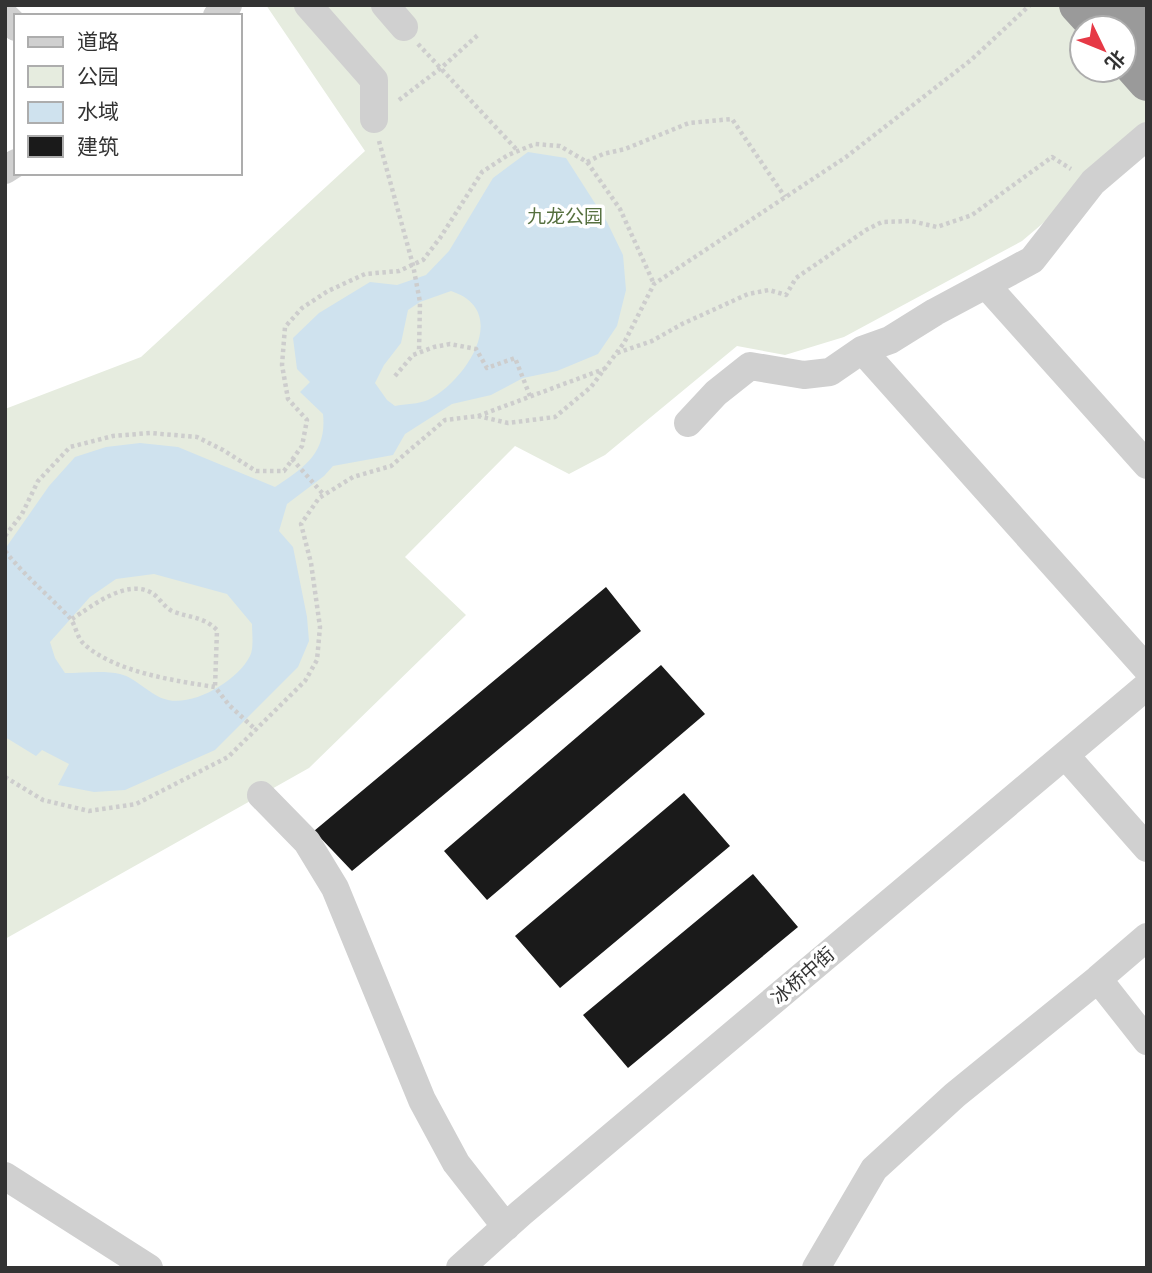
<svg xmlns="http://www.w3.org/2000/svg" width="1152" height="1273" viewBox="0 0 1152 1273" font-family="Arial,'Noto Sans SC',sans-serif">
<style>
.green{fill:#e6ecdf}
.water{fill:#cfe2ee;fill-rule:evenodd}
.building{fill:#1a1a1a}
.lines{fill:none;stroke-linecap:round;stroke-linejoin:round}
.path{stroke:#cdcdcd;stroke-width:4.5;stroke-dasharray:3.5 3.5;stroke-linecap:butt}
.minor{stroke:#d0d0d0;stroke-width:28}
.highway{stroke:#9a9a9a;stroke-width:38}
.labels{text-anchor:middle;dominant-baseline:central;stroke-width:7;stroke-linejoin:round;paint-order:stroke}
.park-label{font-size:19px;fill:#56703f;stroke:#fff}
.street-label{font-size:19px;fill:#333;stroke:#fff}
</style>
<rect width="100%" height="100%" fill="#fff"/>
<path class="green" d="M266,5H1078L1082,28V70H1124L1147,82V135L1022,241L844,337L785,355L737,346L605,455L569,474L515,446L405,557L466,615L309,768L5,939V409L141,357L365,151Z"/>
<path class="water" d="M528,152L566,158L607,222L623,255L626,290L617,326L598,354L557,371L523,378L491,395L452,404L405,434L393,455L333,466L324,476L287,504L279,531L293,547L307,617L309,641L298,667L215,750L125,790L94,792L58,785L69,764L42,750L36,756L5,737V549L49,486L75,457L106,447L140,443L178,447L275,487C304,468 327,453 323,414L300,392L310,382L297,369L293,338L319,313L370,282L397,285L426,275L449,251L493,178ZM451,291C512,311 466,381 428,400C419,404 405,404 395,406L387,400L375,383L384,365L401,343L408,310L420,302ZM154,574L227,594L252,624C252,633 254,648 250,656C238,680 195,706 168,700C150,696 137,678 120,674C104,670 82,673 65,673L55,658L50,642L90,597L116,579Z"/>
<path class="building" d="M606,587L641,631L352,871L314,831Z
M661,665L705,714L487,900L444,851Z
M684,793L730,846L560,988L515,936Z
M753,874L798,927L628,1068L583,1015Z"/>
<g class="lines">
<path class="path" d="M418,44L518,151
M399,100L441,68L479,34
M379,141L413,265L420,302L419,352
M587,162L603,154L625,149L689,123L732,119L785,197
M617,353L652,341L682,324L748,294L769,290L786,295L796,278L866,230L882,222L911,221L937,227L972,215L1052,157L1071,169
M395,376L413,355L434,347L450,344L476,349L487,368L515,358L530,396
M478,416L604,369
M292,459L324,495
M5,536L22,514L38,481L70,447L113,436L150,433L197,437L223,450L256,471H284L302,446L307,420L288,399L282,365L285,327L302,308L328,291L365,274L399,271L423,260L440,238L482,172L508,155L535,144L560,146L587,162L620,209L654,284
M5,551C24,575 47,594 69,617C76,624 76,637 84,644C114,672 176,681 215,687L229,705L256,730
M72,619C92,606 127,578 152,593C159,597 164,607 172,611C189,618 203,616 217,630L215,687
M5,777L43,800L89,811L136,804L228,757L305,681L317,660L320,627L311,563L301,524L319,498L353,477L391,466L445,420L478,416L508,423L555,417L591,387L624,343L654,284L846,157L971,60L1030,5"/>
<path class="minor" d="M308,5L374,80V119
M385,5L404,27
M5,16L16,27
M217,16L228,5
M5,170L16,163
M986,285L1147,465
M862,350L1147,669
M688,423L716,393L750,366L804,375L830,372L862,350L890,340L935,312L1032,260L1093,182L1147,136
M1065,755L1147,848
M261,795L307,842L335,888L422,1100L456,1163L506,1227
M1098,979L1147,1041
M5,1176L149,1268
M460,1268L521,1213L1147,686
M816,1268L874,1169L955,1095L1098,979L1147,937"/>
<path class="highway" d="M1078,5L1099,28
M1120,5L1147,35
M1124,56L1147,82"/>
</g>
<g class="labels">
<g class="park-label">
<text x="565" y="216">九龙公园</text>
</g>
<g class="street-label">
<text transform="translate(803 976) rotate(-41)">冰桥中街</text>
</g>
</g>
<rect width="1152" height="1273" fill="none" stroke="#333333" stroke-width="14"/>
<rect x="14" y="14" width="228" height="161" fill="#ffffff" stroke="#adadad" stroke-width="2"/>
<rect x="28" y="37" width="35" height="10" fill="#d0d0d0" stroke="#adadad" stroke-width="2"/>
<text x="77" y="49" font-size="21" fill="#333333">道路</text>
<rect x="28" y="66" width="35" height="21" fill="#e6ecdf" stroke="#adadad" stroke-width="2"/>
<text x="77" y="84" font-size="21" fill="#333333">公园</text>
<rect x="28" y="102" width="35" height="21" fill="#cfe2ee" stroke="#adadad" stroke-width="2"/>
<text x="77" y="119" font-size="21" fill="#333333">水域</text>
<rect x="28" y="136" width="35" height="21" fill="#1a1a1a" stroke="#adadad" stroke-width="2"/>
<text x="77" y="154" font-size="21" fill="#333333">建筑</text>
<g transform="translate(1103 49) rotate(133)"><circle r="33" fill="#ffffff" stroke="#adadad" stroke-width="2"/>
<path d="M0-5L12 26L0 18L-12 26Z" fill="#e63946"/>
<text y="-10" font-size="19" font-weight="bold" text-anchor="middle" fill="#333333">北</text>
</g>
</svg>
